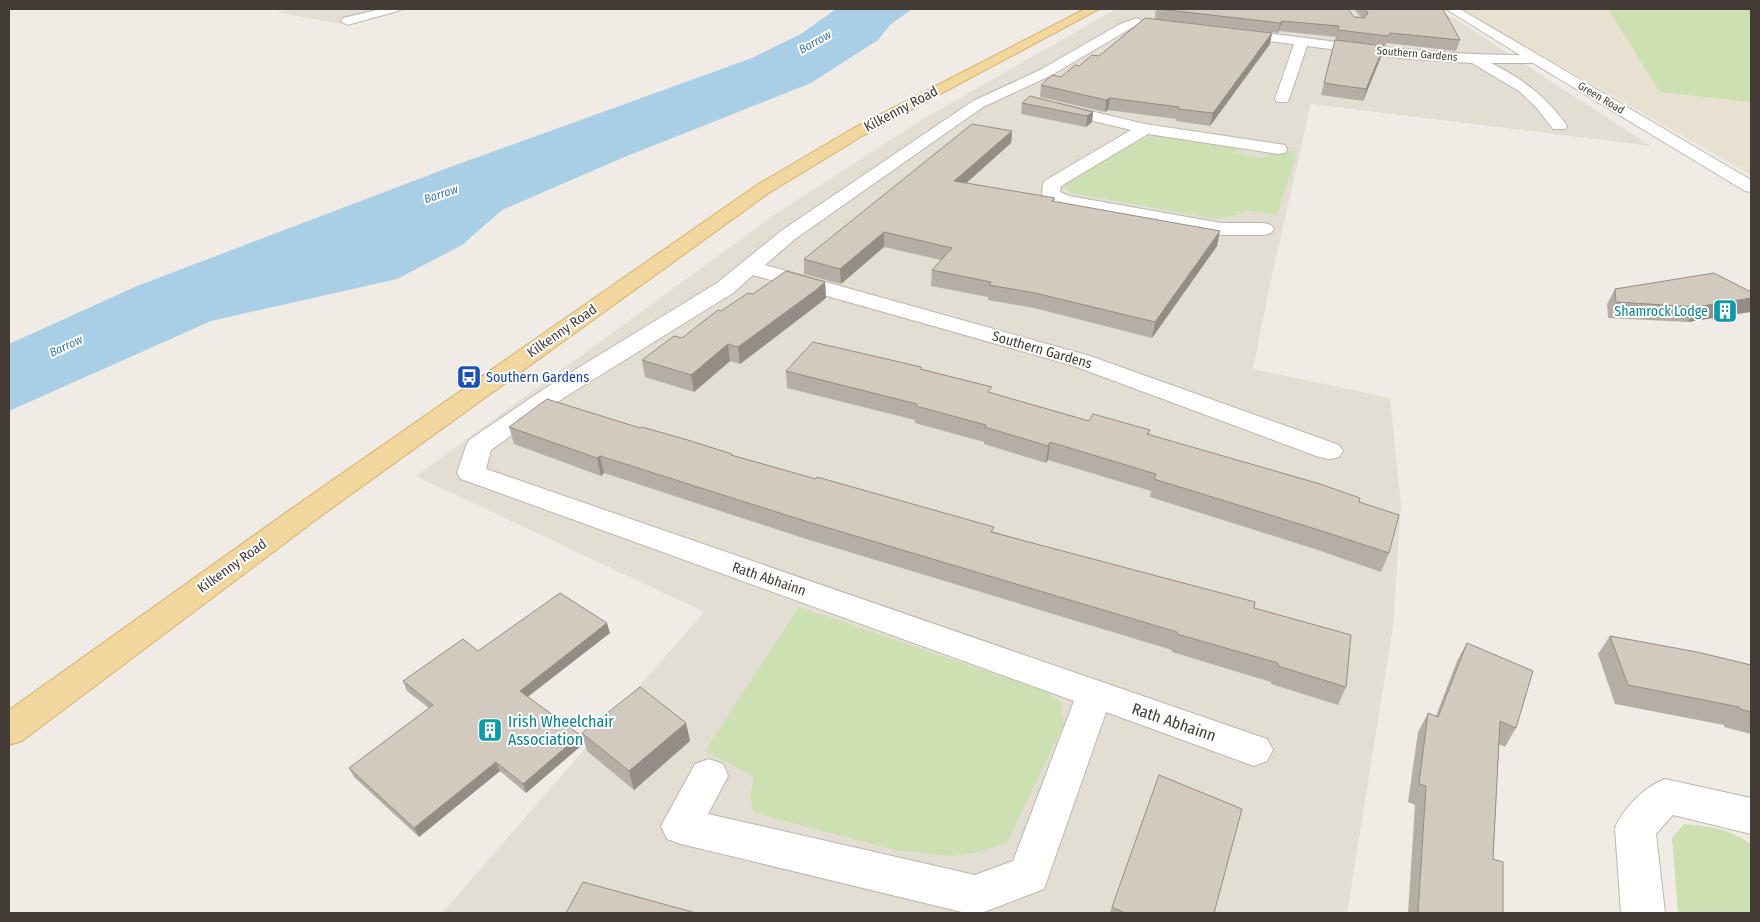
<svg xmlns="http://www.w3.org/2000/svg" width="1760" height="922" viewBox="0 0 1760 922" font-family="'Fira Sans Condensed',sans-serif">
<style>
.residential{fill:#e3ded4}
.education{fill:#e8e0d0}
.green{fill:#cde0b2}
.water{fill:#a8cfe6}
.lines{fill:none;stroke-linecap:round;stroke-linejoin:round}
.minor-casing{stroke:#bdb6ac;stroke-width:2}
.major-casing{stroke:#d4b26f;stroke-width:2}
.minor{fill:#fff;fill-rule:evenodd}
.major{fill:#f1d69d;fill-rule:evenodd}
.wall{fill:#b5aea4}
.shaded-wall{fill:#948d86}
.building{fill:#d3cabf;stroke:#948d86}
.labels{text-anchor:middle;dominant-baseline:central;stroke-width:4;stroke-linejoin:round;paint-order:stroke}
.far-street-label{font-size:11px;fill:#423c35;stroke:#fff}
.far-water-label{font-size:12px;font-style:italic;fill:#3d799f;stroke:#fff}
.street-label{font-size:14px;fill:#423c35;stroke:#fff}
.culture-label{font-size:14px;fill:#0d838f;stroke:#fff;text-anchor:end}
.transit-label{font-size:14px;fill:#164399;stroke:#fff;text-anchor:start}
.near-culture-label{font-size:16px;fill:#0d838f;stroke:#fff;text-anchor:start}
.near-street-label{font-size:16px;fill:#423c35;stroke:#fff}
</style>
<rect width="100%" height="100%" fill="#f0ece5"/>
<path class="residential" d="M289,9H411L346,25L276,12Z
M1116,9H1435L1457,20L1651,146L1311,104L1269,289L1253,369L1390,398L1401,505L1393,627L1347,913H442L704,612L416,476L774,215L923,119Z"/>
<path class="education" d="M1460,9H1751V175Z"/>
<path class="green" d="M1608,9H1751V102L1660,92Z
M1160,134L1236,146L1238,154L1261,158L1276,152L1297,151L1277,215L1245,210L1243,214L1215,219L1071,193L1064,188V184L1069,180L1145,138Z
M799,607L1047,692L1060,702L1064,724L1007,843L973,853L951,856L895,850L754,813L750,797L754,777L705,751Z
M1684,824C1709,826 1730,829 1751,844V913H1678L1672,838Z"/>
<path class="water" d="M836,9H912L891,24L878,40L811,83L622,158L502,210L462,245L397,279L211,321L9,411V344L137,286L453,166L752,58L801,34Z"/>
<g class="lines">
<defs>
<path id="minor" d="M381,9H400L398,11L347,25L341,21L343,18Z
M1446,9H1460L1751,180V192L1745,191L1533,63H1491C1521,78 1544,95 1565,123L1567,126L1565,129H1553L1536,107L1519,91L1472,63L1409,59L1307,46L1289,99L1287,102H1277L1275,99L1294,44L1235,37L1229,33L1235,29C1330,41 1424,55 1520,55Z
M1137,18L1143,22L1128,30L1050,76L983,107L795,239L765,265L1090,356L1339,445L1343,451L1339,457L1329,459L1319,457L1074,366L753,275L733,293L565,397L491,450L486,469L1267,739L1273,750L1267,761L1254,766L1106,712L1044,889L981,913H966L681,844L667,839L661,826L695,764L709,759L723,764L728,776L708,814L975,875L1013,861L1074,701L461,479L457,473L466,446L469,440L547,387L717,283L781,231L973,101L1040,70L1120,24Z
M1057,103L1145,124L1285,145L1287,149L1285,153L1279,154L1148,134L1061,186L1060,192L1069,196L1221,223H1264L1271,225L1274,229L1271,233L1264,235H1221L1064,207L1045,198L1042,194L1043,184L1046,180L1131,130L1052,111L1049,108L1052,105Z
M1665,779L1751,798V834L1673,815L1656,834L1665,913H1621L1615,828C1624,807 1644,787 1665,779Z"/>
<path id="major" d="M1085,9H1099L864,135L769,193L321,516L22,741L9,745V710L301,502L757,185L852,129Z"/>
</defs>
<use href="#minor" class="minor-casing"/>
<use href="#major" class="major-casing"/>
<use href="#minor" class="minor"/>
<use href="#major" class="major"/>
</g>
<path class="wall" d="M1156,9L1361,17L1354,9H1443L1460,40L1456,51L1387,43L1385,46L1335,40L1336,37L1279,31L1278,33L1155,19Z
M1272,33L1270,44L1210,126L1176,121V119L1108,110L1105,112L1040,97L1041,85L1061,77L1079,66L1099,56Z
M1335,40L1381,57L1363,101L1321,95Z
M1022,103L1093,112L1092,122L1086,127L1021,114Z
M1012,131L1011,143L966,183L1055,198L1054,202L1217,246L1152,338L1034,308L988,300V297L931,286L932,270L941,260L884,247L841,284L804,274V259Z
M825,282L826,298L816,306L740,364L730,361L694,392L645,377L642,360L682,338L721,311L753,294Z
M1615,289L1751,292V309L1750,312L1688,322L1608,318L1607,304Z
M921,367V369L991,393L1089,421L1150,430L1149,435L1359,502L1389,553L1381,572L1315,549L1150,497L1151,491L1048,460L1046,463L984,444V442L915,423V420L787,388L786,371Z
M509,427L640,428L1254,608L1346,687L1338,705L1271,684V682L1172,652V650L803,538L604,473L601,476L514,444Z
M610,633L528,697L582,745L526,793L500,771L419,837L354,777L349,768L429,708L407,691L403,681Z
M1610,636L1751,665V734L1724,727V725L1615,704L1598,654Z
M1467,643L1516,728L1505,747L1499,744L1493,859L1503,913H1408L1415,805L1408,802L1418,732L1428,713L1436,716L1457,661Z
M686,723L690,741L634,790L587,751L582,733Z
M1112,907L1214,913H1110Z"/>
<path class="shaded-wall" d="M1282,21L1279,31L1278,33L1280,23Z
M1272,33L1270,44L1210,126L1213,113Z
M1384,46L1381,57L1363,101L1366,89Z
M1110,98L1108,110L1105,112L1106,100Z
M1093,112L1092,122L1086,127L1087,116Z
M1012,131L1011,143L953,195L954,181Z
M1220,231L1217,246L1152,338L1155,322Z
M884,232V247L841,284L840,269Z
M825,282L826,298L816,306L740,364L738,347Z
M1751,298V309L1750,312L1688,322L1696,307Z
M728,344L730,361L694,392L691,375Z
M1050,442L1048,460L1046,463L1048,446Z
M600,456L604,473L601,476L597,458Z
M607,623L610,633L523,700L520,691Z
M686,723L690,741L634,790L629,771Z
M580,735L582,745L526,793L523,784Z
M496,762L500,771L419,837L414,828Z"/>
<path class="building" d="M1159,9H1348L1354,17L1364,18L1368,13L1365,9H1443L1460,40L1390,33L1388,36L1338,30L1339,26L1282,21L1280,23Z
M1145,18L1272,33L1213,113L1178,109L1179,107L1110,98L1106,100L1041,85L1052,75L1061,77L1075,65L1079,66L1092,55L1099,56Z
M1335,40L1384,46L1366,89L1324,83Z
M1030,96L1093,112L1087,116L1022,103Z
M972,124L1012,131L954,181L1055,198L1052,201L1220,231L1155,322L1035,293L989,285L991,282L932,270L952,248L884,232L840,269L804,259Z
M786,271L825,282L816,290L738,347L728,344L691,375L642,360L674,336L682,338L718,310L721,311L748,293L753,294Z
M1714,273L1751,292V298L1696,307L1616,302L1615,289Z
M813,342L921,367L920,369L992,387L988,392L1089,421L1093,414L1150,430L1147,434L1320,484L1360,498L1359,502L1399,515L1389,553L1322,531L1154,479L1156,474L1050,442L1048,446L985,427L986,425L916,406L917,404L786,371Z
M547,399L640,428L642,427L691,441L732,454L731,455L816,479L817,477L863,490L994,527L991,532L1255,602L1254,608L1351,635L1346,687L1278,666V663L1177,634V632L802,520L600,456L597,458L509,427Z
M560,593L607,623L520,691L580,735L523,784L496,762L414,828L349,768L433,705L403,681L463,639L478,651Z
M1610,636L1697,652L1751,665V712L1740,709L1739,707L1628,685Z
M1467,643L1533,671L1516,728L1500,721L1493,859L1503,862V913H1418L1426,786L1419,784L1428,713L1438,717Z
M640,687L686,723L629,771L582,733Z
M1159,775L1242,809L1214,913H1125L1112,907Z
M583,882L696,913H566Z"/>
<defs>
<symbol id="building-square" viewBox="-11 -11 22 22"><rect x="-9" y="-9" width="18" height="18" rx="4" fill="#0f9aa8" stroke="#fff"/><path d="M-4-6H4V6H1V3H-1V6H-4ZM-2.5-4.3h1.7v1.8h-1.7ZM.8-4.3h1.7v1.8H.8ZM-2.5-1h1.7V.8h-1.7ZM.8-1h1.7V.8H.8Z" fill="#fff"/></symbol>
<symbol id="bus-square" viewBox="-11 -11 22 22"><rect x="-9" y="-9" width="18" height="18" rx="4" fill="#1a4fb4" stroke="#fff"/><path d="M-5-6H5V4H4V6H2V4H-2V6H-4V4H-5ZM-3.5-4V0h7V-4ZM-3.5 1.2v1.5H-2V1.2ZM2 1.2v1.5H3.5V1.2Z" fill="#fff"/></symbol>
</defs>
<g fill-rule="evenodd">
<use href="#building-square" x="1711" y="297" width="28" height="28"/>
<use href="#bus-square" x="455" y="363" width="28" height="28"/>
<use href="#building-square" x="476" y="716" width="28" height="28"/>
</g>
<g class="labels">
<g class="far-street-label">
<text transform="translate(1417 54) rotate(5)">Southern Gardens</text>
<text transform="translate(1601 98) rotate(31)">Green Road</text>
</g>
<g class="far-water-label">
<text transform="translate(815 42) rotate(-29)">Barrow</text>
<text transform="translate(441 194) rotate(-19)">Barrow</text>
<text transform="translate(66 346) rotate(-25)">Barrow</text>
</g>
<g class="street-label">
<text transform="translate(901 109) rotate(-28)">Kilkenny Road</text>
<text transform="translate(562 331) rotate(-35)">Kilkenny Road</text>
<text transform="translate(1042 350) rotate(16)">Southern Gardens</text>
<text transform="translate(232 566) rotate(-36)">Kilkenny Road</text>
<text transform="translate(769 579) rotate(19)">Rath Abhainn</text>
</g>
<g class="culture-label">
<text x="1708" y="311">Shamrock Lodge</text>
</g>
<g class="transit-label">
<text x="486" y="377">Southern Gardens</text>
</g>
<g class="near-culture-label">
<text x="508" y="721">Irish Wheelchair<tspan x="508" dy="18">Association</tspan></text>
</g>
<g class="near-street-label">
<text transform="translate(1174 722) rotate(19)">Rath Abhainn</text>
</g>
</g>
<rect width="1760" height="922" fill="none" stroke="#423c35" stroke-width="20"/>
</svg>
